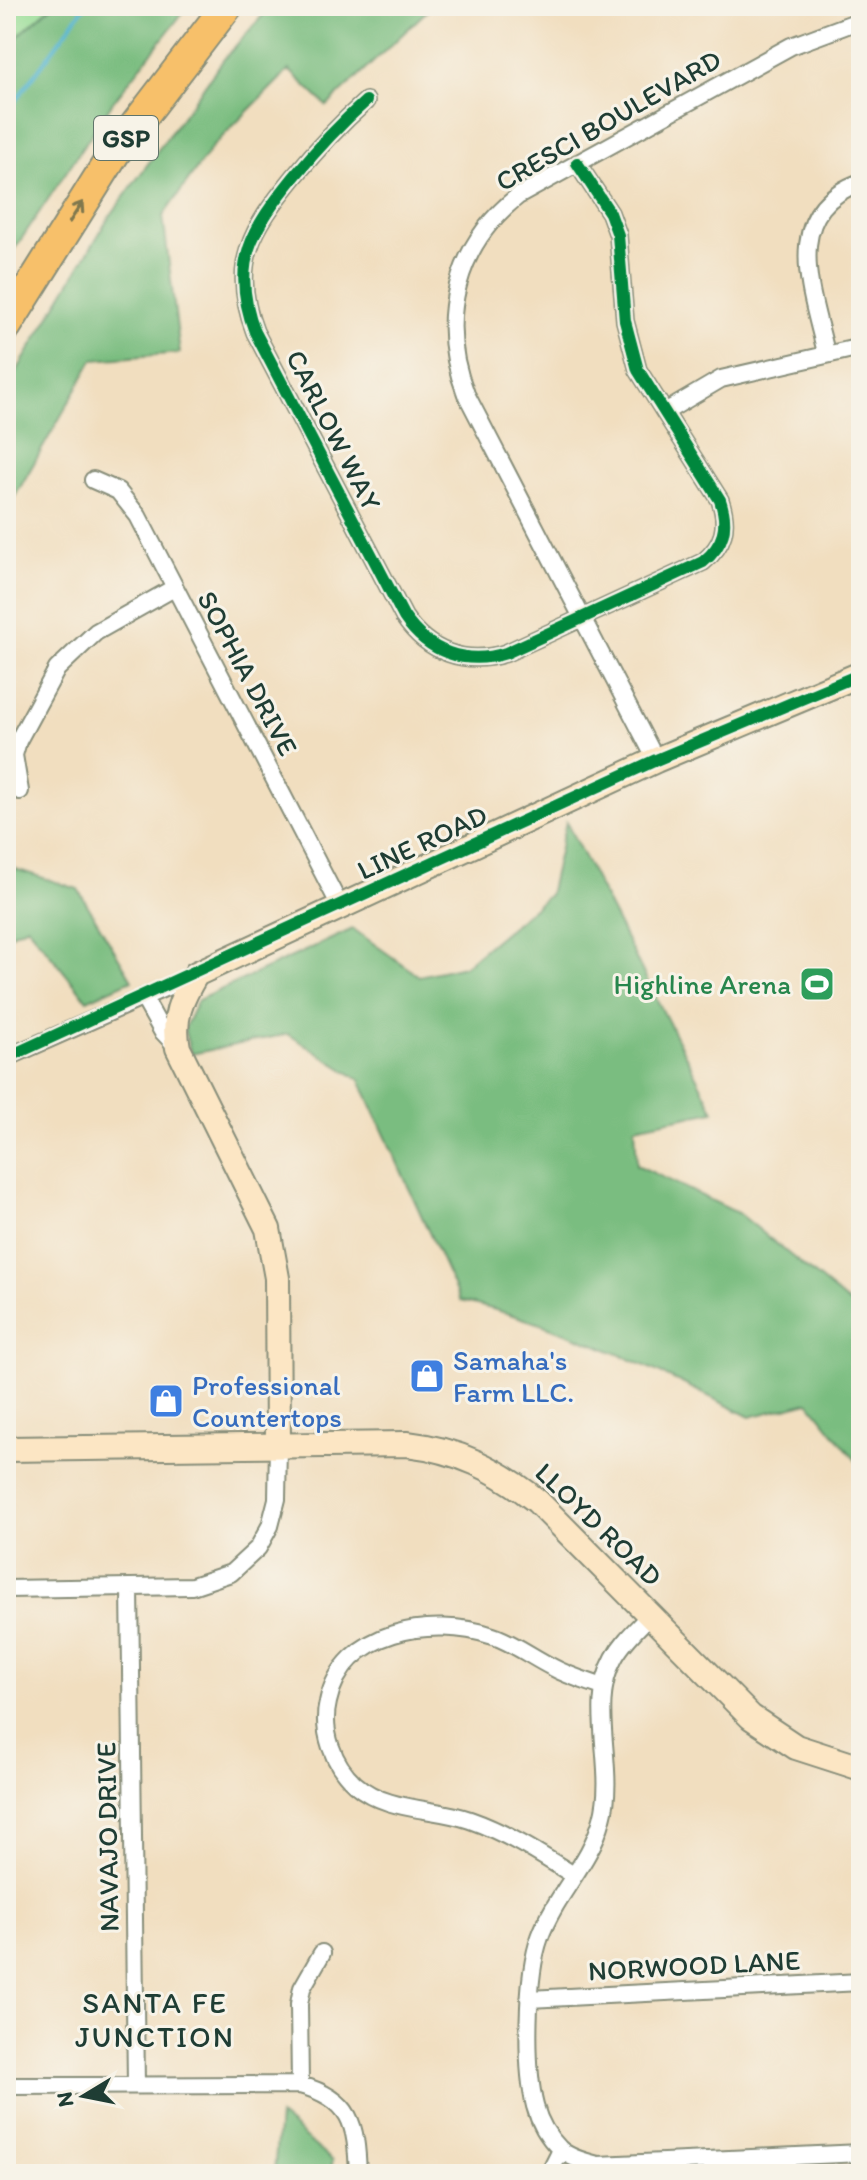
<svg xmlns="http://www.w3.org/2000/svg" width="867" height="2180" viewBox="0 0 867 2180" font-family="Itim,sans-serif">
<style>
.green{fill:#99de97;stroke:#5c8e66;stroke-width:2}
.forest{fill:#7abd80;stroke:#4c7d5a;stroke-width:2}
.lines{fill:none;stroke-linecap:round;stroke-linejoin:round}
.stream{stroke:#51b4d0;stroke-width:4}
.street-casing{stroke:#888e7a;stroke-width:20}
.secondary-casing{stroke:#888e7a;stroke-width:28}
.highway-casing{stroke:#888e7a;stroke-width:34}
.street{stroke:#fff;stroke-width:16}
.secondary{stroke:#fce6c4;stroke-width:24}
.highway{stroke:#f7c06b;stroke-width:30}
.cycleway-casing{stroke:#f7f3e8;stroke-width:17}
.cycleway{stroke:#00873e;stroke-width:12}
.oneway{stroke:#80784d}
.labels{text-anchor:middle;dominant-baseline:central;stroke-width:6;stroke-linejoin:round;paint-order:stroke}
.shield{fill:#f7f3e8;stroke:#60746a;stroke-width:2}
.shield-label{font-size:26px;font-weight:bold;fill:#1f3d34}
.street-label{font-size:28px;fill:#1f3d34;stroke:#f7f3e8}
.leisure-label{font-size:28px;fill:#27864d;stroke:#f7f3e8;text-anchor:end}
.shop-label{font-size:28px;fill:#366cbe;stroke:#f7f3e8;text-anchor:start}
.neighbourhood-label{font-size:30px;letter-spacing:2px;fill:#1f3d34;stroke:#f7f3e8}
</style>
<rect width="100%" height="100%" fill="#f7f3e8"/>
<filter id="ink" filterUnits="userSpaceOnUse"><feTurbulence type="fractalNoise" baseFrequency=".0125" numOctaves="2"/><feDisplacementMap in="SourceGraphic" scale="16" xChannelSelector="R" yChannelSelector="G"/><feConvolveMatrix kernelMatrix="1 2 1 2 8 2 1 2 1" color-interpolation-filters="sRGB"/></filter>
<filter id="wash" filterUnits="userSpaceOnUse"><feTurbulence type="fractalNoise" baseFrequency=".006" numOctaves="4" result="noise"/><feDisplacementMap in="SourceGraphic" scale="32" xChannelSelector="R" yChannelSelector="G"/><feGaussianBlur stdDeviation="1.8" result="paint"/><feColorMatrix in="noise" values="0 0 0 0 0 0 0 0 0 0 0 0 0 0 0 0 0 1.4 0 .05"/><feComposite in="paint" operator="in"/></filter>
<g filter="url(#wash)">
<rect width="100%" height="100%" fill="#f1debf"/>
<path class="green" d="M6,6H52L6,47Z"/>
<path class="forest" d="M52,6H188L113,102L6,262V47Z
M271,6H432L327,106L289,70L213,146L163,216L180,353L93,360L6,512V389L108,219L224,59Z
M566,822L714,1111L635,1127L637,1165L740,1214L861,1313V1467L809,1402L750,1417C658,1370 562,1324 460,1301L360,1080L288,1034L191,1054L184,1029L198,1000L353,929L419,976L464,966L549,895Z
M6,866L78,889L132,980L87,1000L27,926L6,937Z
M279,2116L333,2161L329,2174H274Z"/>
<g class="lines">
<path class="stream" d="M6,114L85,6"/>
</g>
</g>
<g filter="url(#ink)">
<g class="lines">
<defs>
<path id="street" d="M366,101C340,124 316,150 294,177C252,229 229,264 255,332L404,617C428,652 465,666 506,653L703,562C724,545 729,526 720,500L638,370L625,321L618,235L610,213L577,163
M826,353C812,292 779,211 861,182
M665,412L721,379L861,347
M93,480L118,491L138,516L340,906
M656,760L466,394C437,320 456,245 518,196L791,46L861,20
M20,791L14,755L18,741L57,669L96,632L174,588
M143,997L162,1031L178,1048
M6,1058L196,974
M130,1587L136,2085
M6,1589L192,1586L231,1573L258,1548L270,1526L277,1499L278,1445
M649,1616C637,1629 623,1641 614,1658C587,1707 617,1767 602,1819C591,1862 555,1895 540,1937C526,1975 525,2067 535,2106C539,2121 548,2137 559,2148C567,2157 586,2162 598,2165L861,2153
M572,1874C540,1854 507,1833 470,1820C433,1807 387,1812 355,1784C333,1764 321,1731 328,1702C343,1629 432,1616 493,1636C514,1643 532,1657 552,1667C568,1676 586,1681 603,1687
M529,1999L861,1982
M300,2085L299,2004L302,1988L322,1953
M6,2086L300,2085C352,2099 356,2124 358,2174
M549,2174L561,2150"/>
<path id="secondary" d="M278,1445L277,1278L268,1229L178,1048C172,1018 181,999 196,974L656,760L861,674
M6,1449L407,1444C458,1450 497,1469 537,1501L751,1717L796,1747L861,1768"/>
<path id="highway" d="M6,326L115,152L227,6"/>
</defs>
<use href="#street" class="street-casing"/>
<use href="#secondary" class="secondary-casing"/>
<use href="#highway" class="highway-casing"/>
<use href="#street" class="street"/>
<use href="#secondary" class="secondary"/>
<use href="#highway" class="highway"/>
<defs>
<path id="cycleway" d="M366,101C340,124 316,150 294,177C252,229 229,264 255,332L404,617C428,652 465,666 506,653L703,562C724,545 729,526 720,500L638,370L625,321L618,235L610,213L577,163
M6,1058L656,760L861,674"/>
</defs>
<use href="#cycleway" class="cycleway-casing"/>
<use href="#cycleway" class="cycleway"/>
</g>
<defs><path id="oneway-shaft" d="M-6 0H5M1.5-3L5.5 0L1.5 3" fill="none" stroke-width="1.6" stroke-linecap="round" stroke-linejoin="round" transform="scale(2)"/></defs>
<use class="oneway" href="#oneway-shaft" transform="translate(76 212) rotate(-57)"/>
</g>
<defs>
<symbol id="stadium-square" viewBox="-11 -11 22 22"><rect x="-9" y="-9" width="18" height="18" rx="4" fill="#2e9e5b" stroke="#f7f3e8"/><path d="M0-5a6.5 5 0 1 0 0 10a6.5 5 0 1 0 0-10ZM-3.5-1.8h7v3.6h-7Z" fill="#fff"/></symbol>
<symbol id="shop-square" viewBox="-11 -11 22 22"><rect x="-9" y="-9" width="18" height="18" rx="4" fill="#3f7fe0" stroke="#f7f3e8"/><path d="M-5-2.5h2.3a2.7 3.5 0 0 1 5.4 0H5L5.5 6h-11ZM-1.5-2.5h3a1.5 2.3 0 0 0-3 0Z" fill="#fff"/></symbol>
</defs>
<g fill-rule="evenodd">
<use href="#stadium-square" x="797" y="964" width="40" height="40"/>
<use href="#shop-square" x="407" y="1356" width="40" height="40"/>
<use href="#shop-square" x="146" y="1381" width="40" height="40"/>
</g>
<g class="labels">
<rect class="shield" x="94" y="116" width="64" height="44" rx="6"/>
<g class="shield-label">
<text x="126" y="138">GSP</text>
</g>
<g class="street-label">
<text transform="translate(608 120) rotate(-30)">CRESCI BOULEVARD</text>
<text transform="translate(334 430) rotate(63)">CARLOW WAY</text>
<text transform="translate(248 673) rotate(62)">SOPHIA DRIVE</text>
<text transform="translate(422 842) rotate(-25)">LINE ROAD</text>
<text transform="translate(599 1524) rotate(44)">LLOYD ROAD</text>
<text transform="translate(107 1837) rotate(-91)">NAVAJO DRIVE</text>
<text transform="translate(694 1965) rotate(-3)">NORWOOD LANE</text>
</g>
<g class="leisure-label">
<text x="791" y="984">Highline Arena</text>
</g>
<g class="shop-label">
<text x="453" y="1360">Samaha's<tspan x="453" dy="32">Farm LLC.</tspan></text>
<text x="192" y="1385">Professional<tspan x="192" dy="32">Countertops</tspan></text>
</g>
<g class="neighbourhood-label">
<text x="155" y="2002">SANTA FE<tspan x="155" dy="34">JUNCTION</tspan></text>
</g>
</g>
<rect width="867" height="2180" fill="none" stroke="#f7f3e8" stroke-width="32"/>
<g transform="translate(84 2096) rotate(260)" stroke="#f7f3e8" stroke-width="6" paint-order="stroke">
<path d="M0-6L14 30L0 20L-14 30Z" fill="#1f3d34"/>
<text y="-12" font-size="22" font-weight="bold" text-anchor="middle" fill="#1f3d34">N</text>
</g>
</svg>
